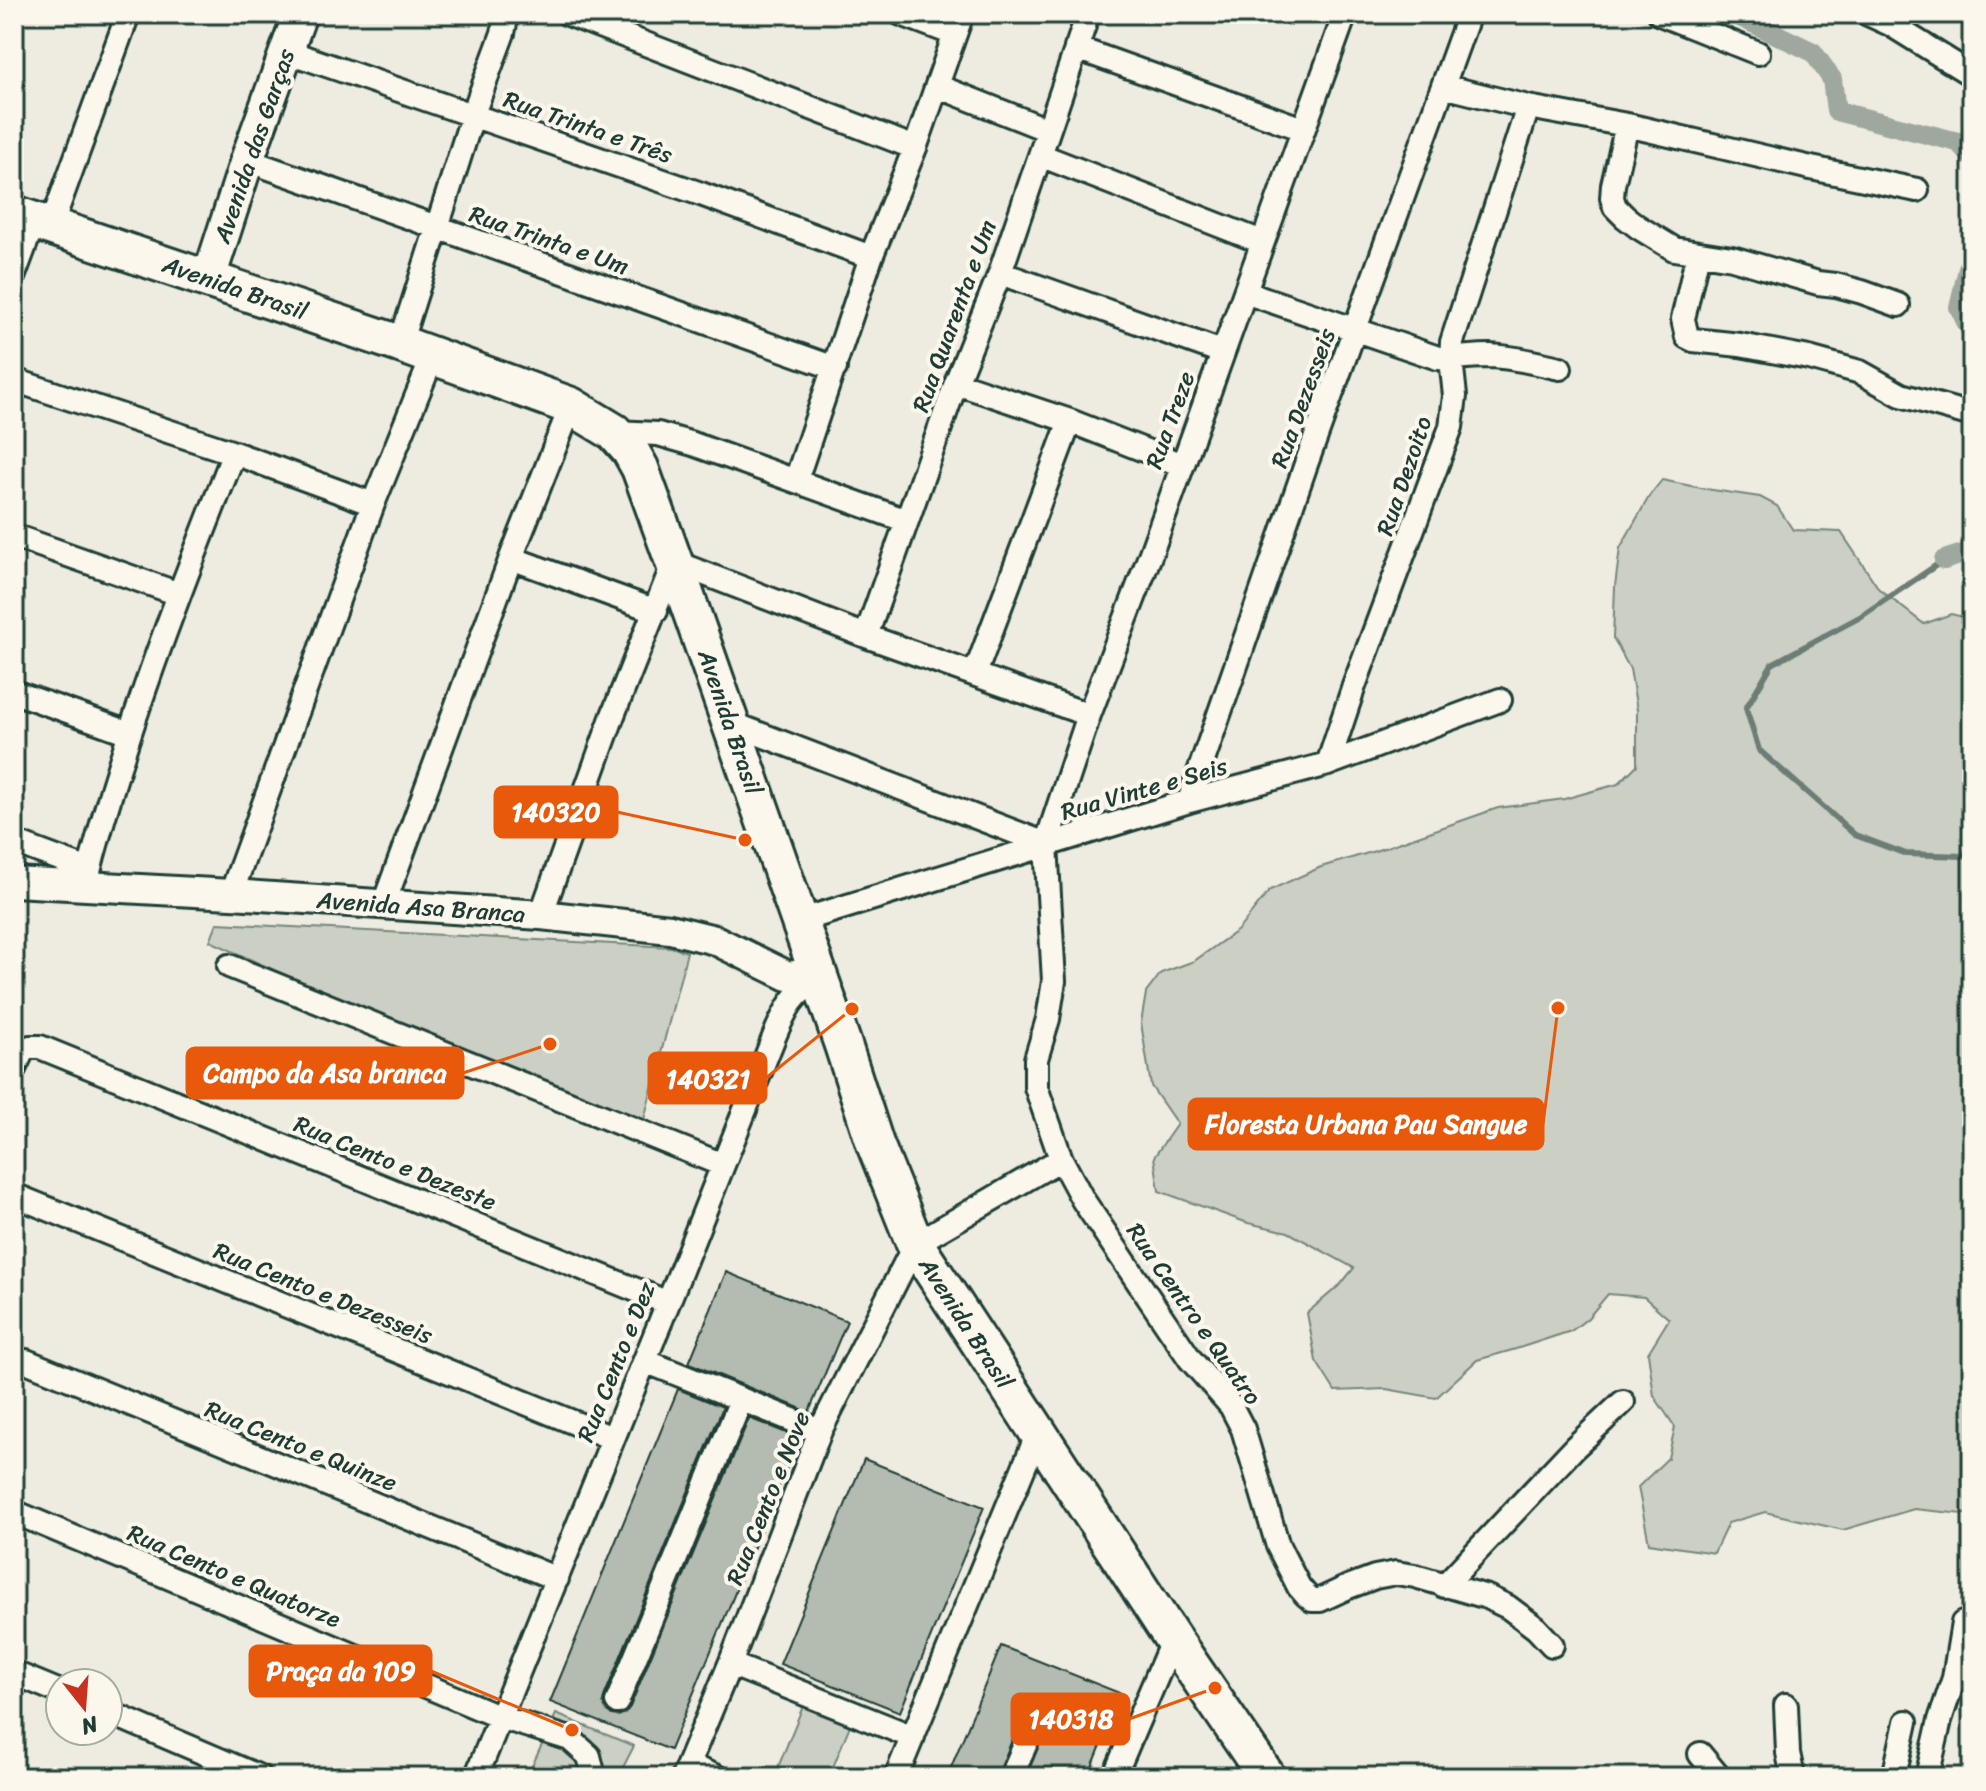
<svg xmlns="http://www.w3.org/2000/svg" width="1986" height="1791" viewBox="0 0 1986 1791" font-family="Sriracha,sans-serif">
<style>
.green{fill:#cbcfc4;stroke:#75867c;stroke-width:2}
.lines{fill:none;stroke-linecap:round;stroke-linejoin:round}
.stream{stroke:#6c7d74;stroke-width:6}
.canal{stroke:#9fa89f;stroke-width:20}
.building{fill:#b4bbb0;stroke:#1f3d34;stroke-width:2}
.minor-casing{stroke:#1f3d34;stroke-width:28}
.tertiary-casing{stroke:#1f3d34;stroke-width:34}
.secondary-casing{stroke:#1f3d34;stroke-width:38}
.primary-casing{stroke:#1f3d34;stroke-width:42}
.minor{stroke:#fbf7ec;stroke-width:22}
.tertiary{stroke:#fbf7ec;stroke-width:28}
.secondary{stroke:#fbf7ec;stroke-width:32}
.primary{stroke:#fbf7ec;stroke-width:36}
.labels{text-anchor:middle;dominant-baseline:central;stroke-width:8;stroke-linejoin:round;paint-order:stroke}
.street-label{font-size:24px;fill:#1f3d34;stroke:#fbf7ec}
.leader{fill:none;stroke:#e8590c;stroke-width:3}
.callout-dot{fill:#e8590c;stroke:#fbf7ec;stroke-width:3}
.callout{fill:#e8590c;stroke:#e8590c;stroke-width:3}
.callout-label{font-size:26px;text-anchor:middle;font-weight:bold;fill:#fff}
</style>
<rect width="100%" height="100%" fill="#eeece1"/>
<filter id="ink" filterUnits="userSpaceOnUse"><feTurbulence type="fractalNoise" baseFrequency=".0125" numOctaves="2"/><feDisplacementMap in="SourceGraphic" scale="16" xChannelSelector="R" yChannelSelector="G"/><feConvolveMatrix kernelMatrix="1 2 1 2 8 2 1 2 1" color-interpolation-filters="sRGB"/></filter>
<g filter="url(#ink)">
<path class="green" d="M1662,480L1706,489L1760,497L1777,506L1793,530L1841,532L1879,589L1924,624L1951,614L1972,619V1515L1914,1509L1843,1530L1765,1512L1728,1523L1714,1553L1649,1543L1638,1487L1668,1458L1675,1427L1654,1396L1648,1353L1669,1319L1644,1297L1608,1294L1588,1318L1571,1331L1516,1349L1477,1360L1436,1398L1386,1389L1335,1391L1316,1361L1307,1313L1341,1284L1354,1268L1288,1232L1248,1223L1159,1191L1154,1157L1177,1124L1151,1086L1141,1023L1146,993L1161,973L1194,961L1238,930L1270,890L1321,867L1375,851L1498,808L1564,799L1618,784L1637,765V710L1630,669L1613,638L1615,586L1620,548L1650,495Z
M217,923L671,947L687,952L640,1135L210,941Z
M803,1706L850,1725L829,1777H774Z
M556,1714L634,1746L618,1777H527Z"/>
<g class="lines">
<path class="stream" d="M1944,560L1860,617L1772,664L1746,708L1759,750L1855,835L1906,854L1963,856L1972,845"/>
<path class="canal" d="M1734,14L1813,52L1832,79L1836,111L1958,142L1972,157
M1972,252L1959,307L1972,334
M1944,560L1972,551"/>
</g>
<path class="building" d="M726,1272L847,1321L809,1412L689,1363Z
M678,1389L723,1407L604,1697L603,1703L606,1710L612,1715L618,1716L625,1713L630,1707L749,1418L799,1438L670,1750L550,1702Z
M864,1459L984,1507L900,1712L780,1664Z
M1001,1646L1122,1694L1088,1777H1026L1046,1728L1043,1720L1038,1717L1031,1715L1024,1717L1019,1723L997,1777H947Z"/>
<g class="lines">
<defs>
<path id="minor" d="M568,14L915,148
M901,14L954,34
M1345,14L1151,553L1089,715L1046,844L1054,981L1048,1019L1036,1059V1087L1061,1159L1083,1200L1190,1359L1231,1406L1243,1429L1278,1546L1299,1587L1306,1595L1312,1600H1320L1348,1587L1375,1577L1396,1573L1415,1576L1487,1597L1508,1607L1536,1628L1552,1645
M1660,14L1758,53
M1868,14L1890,24L1972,75
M1076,48L1303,129
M286,51L701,194L871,257
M937,86L1048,130
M1443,86L1528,107L1627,125L1811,168L1917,190
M1627,125L1613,185L1612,198L1615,207L1625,217L1638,227L1674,249L1732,258L1818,283L1836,285L1862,292L1898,305
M1040,155L1262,242
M247,160L835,368
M51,226L128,14
M1698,253L1683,319L1687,337L1693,340L1740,345L1809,358L1860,372L1901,395L1972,415
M1000,273L1222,352
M14,275L34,221
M1245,292L1438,358C1455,359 1472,356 1490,356C1514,357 1537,363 1560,368
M400,344L473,114L503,33L507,14
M14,380L234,453L373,504
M956,383L1070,421L1182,465
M614,432L658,434L693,444L907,521
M796,480L871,257L915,148L962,14
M14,536L179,594
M511,558L656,611
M866,636L956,383L1000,273L1088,14
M975,674L1070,421
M14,692L129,733
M731,723L1046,844
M1328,764L1354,686L1451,427L1455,396L1451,359L1452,342L1528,107
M1189,801L1305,467L1469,14
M14,842L89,870
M85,887C122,738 178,595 234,453
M231,894L373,504L433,356
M383,906L511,558L571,406
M541,915L613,715L674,562L866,636L1089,715
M799,921L1189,801L1328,764L1500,700
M229,966L723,1165
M14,1069L23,1050L30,1047H40L668,1303
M14,1195L612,1438
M26,1361L557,1579
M645,1361L820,1431
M14,1512L500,1717L570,1739L589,1756L594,1777
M1444,1586L1575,1447L1623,1402
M730,1664L913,1737
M14,1673L60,1692
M617,1702L741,1400
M1786,1705L1788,1753L1793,1777
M108,1712L260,1777
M1700,1754L1719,1777
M688,1765L717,1777
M476,1777L668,1303L774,1037C785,1011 793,991 820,980
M683,1777L730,1664L820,1431L915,1244L1061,1159
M896,1777L1038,1433
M1011,1777L1032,1729
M1114,1777L1173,1639
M1894,1777L1906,1722
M1927,1777L1940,1720L1954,1678L1963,1623"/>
<path id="tertiary" d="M14,882L231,894L541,915L670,929L715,940L788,976L818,972"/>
<path id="secondary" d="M209,278L247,160L300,14"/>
<path id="primary" d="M14,214L400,344L571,406L614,432L630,450L640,468L674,562L843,1045L875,1144L915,1244L1173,1639L1267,1777"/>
</defs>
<use href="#minor" class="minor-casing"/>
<use href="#tertiary" class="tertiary-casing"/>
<use href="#secondary" class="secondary-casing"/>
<use href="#primary" class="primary-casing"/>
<use href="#minor" class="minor"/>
<use href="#tertiary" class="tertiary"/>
<use href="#secondary" class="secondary"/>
<use href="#primary" class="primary"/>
</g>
</g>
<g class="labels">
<g class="street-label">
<text transform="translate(588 127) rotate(19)">Rua Trinta e Três</text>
<text transform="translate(254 146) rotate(-71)">Avenida das Garças</text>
<text transform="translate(549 240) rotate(19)">Rua Trinta e Um</text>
<text transform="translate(235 288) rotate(19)">Avenida Brasil</text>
<text transform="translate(954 316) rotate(-70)">Rua Quarenta e Um</text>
<text transform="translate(1303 398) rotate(-70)">Rua Dezesseis</text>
<text transform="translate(1170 420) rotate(-70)">Rua Treze</text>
<text transform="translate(1404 476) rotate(-71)">Rua Dezoito</text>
<text transform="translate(730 722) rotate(71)">Avenida Brasil</text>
<text transform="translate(1144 789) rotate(-16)">Rua Vinte e Seis</text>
<text transform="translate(421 907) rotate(4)">Avenida Asa Branca</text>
<text transform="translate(395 1163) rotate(22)">Rua Cento e Dezeste</text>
<text transform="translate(323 1293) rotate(22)">Rua Cento e Dezesseis</text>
<text transform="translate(1194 1314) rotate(55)">Rua Centro e Quatro</text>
<text transform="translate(966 1323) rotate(57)">Avenida Brasil</text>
<text transform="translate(616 1362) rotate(-68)">Rua Cento e Dez</text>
<text transform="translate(301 1446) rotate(22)">Rua Cento e Quinze</text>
<text transform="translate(768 1498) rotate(-68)">Rua Cento e Nove</text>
<text transform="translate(234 1576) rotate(23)">Rua Cento e Quatorze</text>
</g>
</g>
<path class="leader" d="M745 840L617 812M550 1044L463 1073M852 1009L766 1078M1558 1008L1543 1124M572 1730L431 1671M1215 1688L1129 1719"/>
<g class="callout-dot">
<circle cx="745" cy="840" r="8"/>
<circle cx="550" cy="1044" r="8"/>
<circle cx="852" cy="1009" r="8"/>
<circle cx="1558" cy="1008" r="8"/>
<circle cx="572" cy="1730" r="8"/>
<circle cx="1215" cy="1688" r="8"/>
</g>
<g class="callout">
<rect x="495" y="787" width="122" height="50" rx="8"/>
<rect x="187" y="1048" width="276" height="50" rx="8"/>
<rect x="649" y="1053" width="117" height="50" rx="8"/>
<rect x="1189" y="1099" width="354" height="50" rx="8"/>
<rect x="250" y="1646" width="181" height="50" rx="8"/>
<rect x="1012" y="1694" width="117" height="50" rx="8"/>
</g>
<g class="callout-label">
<text x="556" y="821">140320</text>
<text x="325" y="1082">Campo da Asa branca</text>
<text x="708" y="1088">140321</text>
<text x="1366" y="1133">Floresta Urbana Pau Sangue</text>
<text x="341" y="1680">Praça da 109</text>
<text x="1071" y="1728">140318</text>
</g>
<rect width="1986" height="1791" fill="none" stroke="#fbf7ec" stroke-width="48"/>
<rect x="24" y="24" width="1938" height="1743" fill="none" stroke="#1f3d34" stroke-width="3" filter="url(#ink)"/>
<g transform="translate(84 1707) rotate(163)"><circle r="38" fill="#fbf7ec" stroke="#a3ada2" stroke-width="2"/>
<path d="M0-6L14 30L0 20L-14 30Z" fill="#c8321e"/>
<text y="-12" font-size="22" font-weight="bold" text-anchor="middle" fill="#1f3d34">N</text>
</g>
</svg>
